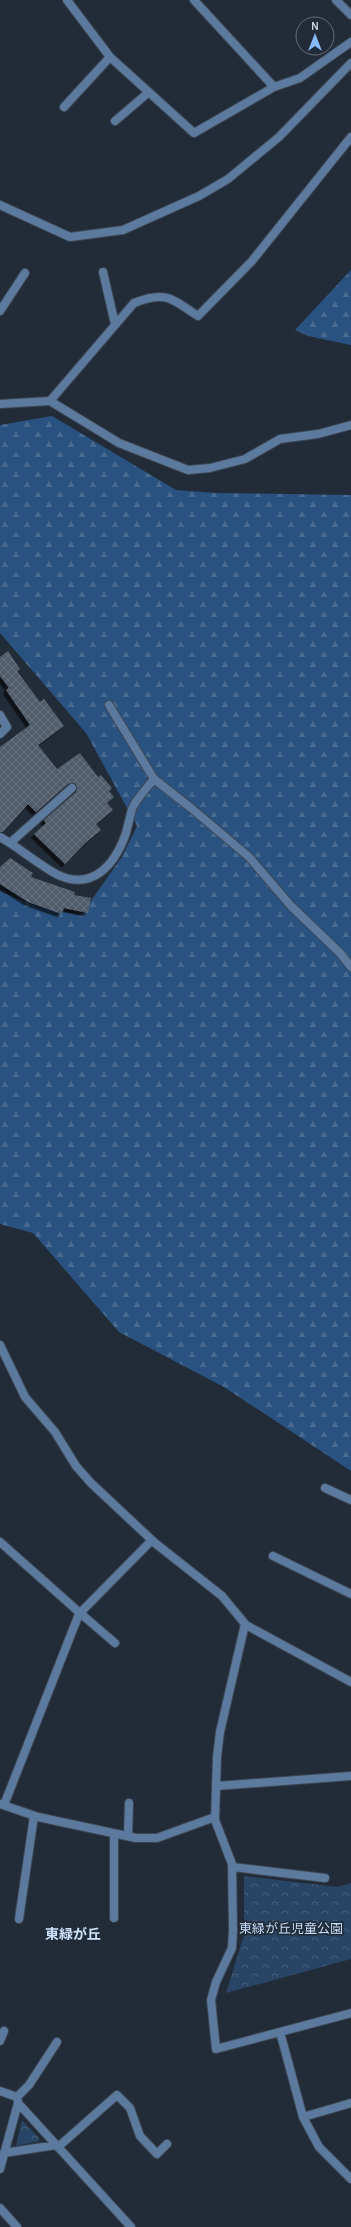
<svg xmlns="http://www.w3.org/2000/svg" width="351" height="2227" viewBox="0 0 351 2227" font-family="Karla,'Noto Sans JP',sans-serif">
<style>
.forest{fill:url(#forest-firs)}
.park{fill:url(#park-crowns)}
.building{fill:url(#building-cross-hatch);filter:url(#shadow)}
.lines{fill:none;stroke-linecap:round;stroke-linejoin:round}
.lane-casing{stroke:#3d4753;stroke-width:10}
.street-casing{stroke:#3d4753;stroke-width:10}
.lane{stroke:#5b7a9e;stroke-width:8}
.street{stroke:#5b7a9e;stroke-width:8}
.labels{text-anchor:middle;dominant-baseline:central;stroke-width:3.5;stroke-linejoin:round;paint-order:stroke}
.park-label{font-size:13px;fill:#c4dcf9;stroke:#222c39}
.neighbourhood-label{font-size:14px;font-weight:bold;fill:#cde2fa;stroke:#222c39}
</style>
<defs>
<pattern id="forest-firs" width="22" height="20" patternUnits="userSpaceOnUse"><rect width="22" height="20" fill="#2a5280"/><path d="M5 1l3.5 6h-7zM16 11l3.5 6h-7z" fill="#486a91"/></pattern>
<pattern id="park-crowns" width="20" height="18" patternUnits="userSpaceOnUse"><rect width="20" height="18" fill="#294565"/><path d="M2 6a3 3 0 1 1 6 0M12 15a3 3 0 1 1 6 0" fill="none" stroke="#475f7a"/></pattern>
<pattern id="building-cross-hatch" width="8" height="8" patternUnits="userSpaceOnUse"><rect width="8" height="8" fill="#515d6b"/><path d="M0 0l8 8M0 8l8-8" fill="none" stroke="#697380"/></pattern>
<filter id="shadow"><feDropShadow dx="-3.5" dy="3.5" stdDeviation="0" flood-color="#0009"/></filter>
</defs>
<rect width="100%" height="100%" fill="#222c39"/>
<path class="forest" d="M351,270V345L308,336L295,330Z
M52,416L176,490L215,493L351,495V1471L224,1387L119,1332L33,1233L0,1224V891L38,907L81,915L122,857L137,826L86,733L0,633V425Z"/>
<path class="park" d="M244,1876L338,1887L351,1883V1959L226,1993L244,1935Z
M22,2120L39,2138V2141L16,2146Z"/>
<path class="building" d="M8,651L20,669L17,671L40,702L44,699L64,726L38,745L57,769L80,753L98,777L101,775L112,788L109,791L114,797L107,803L113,810L96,824L101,830L84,844L65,864L34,834L46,823L44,820L76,792L77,787L74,783L68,784L36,812L28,804L3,832H0V747L30,725L6,690L9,688L0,676V657Z
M10,858L33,873L31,877L75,892L74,895L91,898L88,913L64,908L62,914L28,902L0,884V867Z"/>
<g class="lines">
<defs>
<path id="lane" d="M103,272L115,324
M50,401L119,443L188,470L210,468L245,459L280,439L318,434L351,425
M109,705L154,779L191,808L249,857L291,906L340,953L351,967
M0,715L7,727L0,734
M72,788L10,843C25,853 40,865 56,874C92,892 115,865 126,833C128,825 130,817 132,809C136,799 147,788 154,779
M80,1613L115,1643
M128,1836L129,1803
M232,1867L325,1878
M114,1918V1834
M19,1919L34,1816
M0,2041L4,2031
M0,2091L17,2097L18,2102
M17,2097L29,2085L57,2042
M58,2147L117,2095L130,2108L140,2136L157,2154L167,2144"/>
<path id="street" d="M67,0L110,57L194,133L274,87L300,78L351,42
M194,0L274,87
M336,0L351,15
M64,107L110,57
M115,121L149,92
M0,205L70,237L123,230L199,196L228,179L279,137L351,63
M0,311L25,273
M0,404L50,401L134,303C166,290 172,299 198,316L252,261L351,137
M0,837L10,843
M0,1345L25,1397L55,1432L76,1466L91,1483L155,1543L222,1596L246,1625L351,1682
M325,1488L351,1500
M0,1542L80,1613
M273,1556L351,1594
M245,1624L220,1732L217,1757L215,1820L232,1864L233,1930L232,1948L216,1982L211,2000L216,2049L351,2013
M216,1786L351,1776
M0,1804L38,1817L136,1838H157L215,1817
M4,1805L79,1614L152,1540
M280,2032L303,2117L319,2147L351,2179
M18,2103L131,2227
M303,2117L351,2103
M4,2153L56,2145
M0,2169L18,2103
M0,2208L17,2227"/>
</defs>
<use href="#lane" class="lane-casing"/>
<use href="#street" class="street-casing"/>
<use href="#lane" class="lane"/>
<use href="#street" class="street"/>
</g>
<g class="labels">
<g class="park-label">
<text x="291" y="1928">東緑が丘児童公園</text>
</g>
<g class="neighbourhood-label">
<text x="73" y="1934">東緑が丘</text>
</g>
</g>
<g transform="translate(315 36)"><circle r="19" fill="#222c39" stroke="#666e7a"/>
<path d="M0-3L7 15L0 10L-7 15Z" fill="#85bbfb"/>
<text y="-6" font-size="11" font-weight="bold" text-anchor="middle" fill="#ccd2db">N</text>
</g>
</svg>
